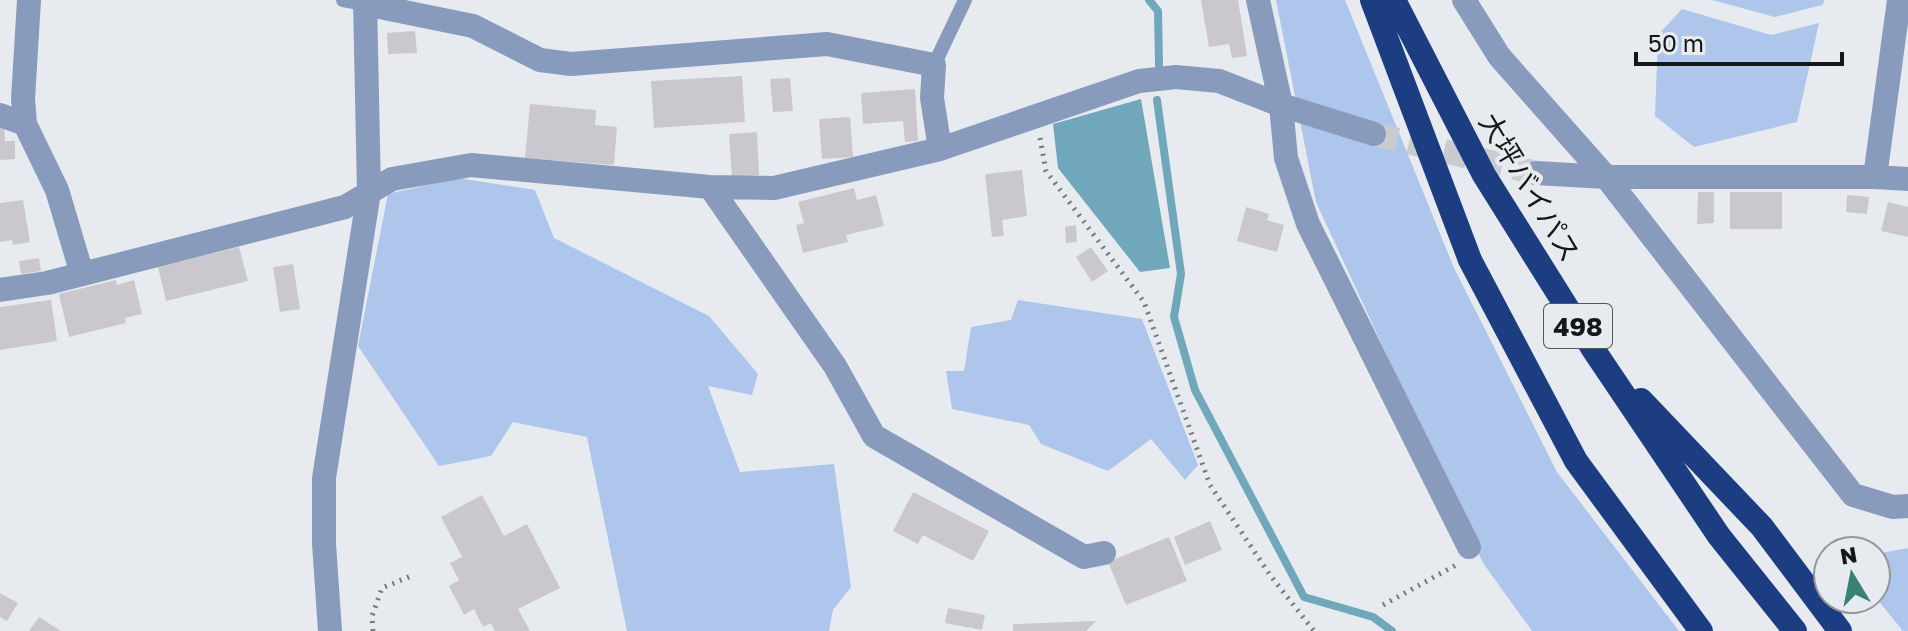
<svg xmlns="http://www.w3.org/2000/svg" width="1908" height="631" viewBox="0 0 1908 631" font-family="'Golos Text','Noto Sans JP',sans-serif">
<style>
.green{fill:#aec6eb}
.water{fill:#71a7ba}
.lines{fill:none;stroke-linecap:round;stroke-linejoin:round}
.stream{stroke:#71a7ba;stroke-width:8}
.building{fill:#cac8ce}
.street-tunnel{stroke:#c8cbd0;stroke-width:24;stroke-dasharray:24 12;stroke-linecap:butt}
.path{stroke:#777a7d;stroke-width:5;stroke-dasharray:2 6;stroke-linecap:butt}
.lane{stroke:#889bbd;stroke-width:14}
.street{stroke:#889bbd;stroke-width:24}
.highway{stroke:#1c3d82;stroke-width:24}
.labels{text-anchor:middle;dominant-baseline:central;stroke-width:8;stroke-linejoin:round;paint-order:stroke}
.shield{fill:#e7ebf0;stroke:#545659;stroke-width:2}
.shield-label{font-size:26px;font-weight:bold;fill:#151618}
.street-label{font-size:28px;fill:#151618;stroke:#e7ebf0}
</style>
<rect width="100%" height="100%" fill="#e7ebf0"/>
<path class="green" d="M1276,0H1345L1454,268L1557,472L1679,631H1532L1483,563L1316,202Z
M1712,0H1825L1822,5L1775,17Z
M1682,9L1771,35L1819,23L1797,122L1694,147L1655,116L1658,35Z
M458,178L535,190L554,238L709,316L758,374L752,395L708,386L740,472L834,464L851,587L833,610L829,631H627L587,437L513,422L491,456L439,466L358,346L388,194Z
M1018,300L1142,319L1198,465L1185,480L1151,439L1108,471L1041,444L1029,425L952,409L946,371H964L971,327L1011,320Z
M1908,548V631H1903L1876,598V554Z"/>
<path class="water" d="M1141,99L1170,268L1140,272L1058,168L1053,124Z"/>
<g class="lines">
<path class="stream" d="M1149,0L1158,11L1159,65
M1157,100L1181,274L1174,317L1195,390L1304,597L1373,617L1392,631"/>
</g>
<path class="building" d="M1201,0H1238L1247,56L1232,58L1229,44L1209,47Z
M415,31L417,53L388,54L387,33Z
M742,76L745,122L654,128L651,81Z
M790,78L793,111L773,112L770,79Z
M915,89L918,141L905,142L903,121L863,124L861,93Z
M530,104L596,110L595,125L617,127L614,165L525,158Z
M850,117L853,157L822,159L819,119Z
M0,123H4L5,141H15V159L0,160Z
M757,132L759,175L732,177L729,134Z
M1022,170L1027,216L1002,220L1004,236L992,237L985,174Z
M854,188L857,200L876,195L884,226L846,235L848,242L803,253L796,225L804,223L798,202Z
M1698,192H1714V223L1697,224Z
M1730,192H1782V229H1730Z
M1847,195L1869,197L1867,214L1846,212Z
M23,200L30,242L13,245L12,240L0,242V203Z
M1888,202L1908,207V237L1881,231Z
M1246,207L1269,214L1267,220L1284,225L1277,252L1237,241Z
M1076,225L1077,242L1066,243L1065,227Z
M239,247L248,281L166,301L158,267Z
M1091,247L1108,271L1092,282L1076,257Z
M39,258L41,271L21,274L19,261Z
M293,264L300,309L280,312L273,267Z
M116,280L117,285L134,280L142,314L125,318L126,323L69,337L59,294Z
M51,300L57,341L0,350V307Z
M913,492L989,531L973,561L923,535L918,544L893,531Z
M482,495L504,536L527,524L560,588L518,609L530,631H495L491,623L483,627L474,609L464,615L449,586L459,580L450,563L462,557L441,517Z
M1210,521L1222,550L1185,565L1174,537Z
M1169,537L1187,581L1126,605L1108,562Z
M0,593L18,603L7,621L0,617Z
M948,608L985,615L982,630L945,623Z
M39,617L61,631H29Z
M1096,621L1086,631H1013V624Z"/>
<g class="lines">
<path class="street-tunnel" d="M1374,134L1536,173"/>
<path class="path" d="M1040,138L1046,171L1144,302L1210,485L1270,575L1314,631
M1383,605L1456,565
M373,631L372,616L382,588L411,576"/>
<path class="lane" d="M343,0L365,4
M934,65L965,0"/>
<path class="street" d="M29,0L23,99L25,124L57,190L82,274
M1258,0L1281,105L1286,158L1308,224L1469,547
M1464,0L1499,56L1606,177L1853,495L1893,507L1908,506
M365,4L473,26L540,60L571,64L827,44L934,65L932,98L940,149
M0,115L25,124
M1536,173L1606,177H1875L1908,179
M1875,177L1899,0
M710,187L835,366L874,436L1084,557L1104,553
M0,290L47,283L345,207L392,179L471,165L710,187L774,188L940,149L1139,81L1176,77L1219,81L1281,105L1374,134
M330,631L324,544V478L369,192L365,0"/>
<path class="highway" d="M1372,0L1470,260L1576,461L1701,631
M1394,0L1484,175L1593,349L1719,536L1795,631
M1641,400L1762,527L1840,631"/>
</g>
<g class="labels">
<rect class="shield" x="1544" y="304" width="68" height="44" rx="6"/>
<g class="shield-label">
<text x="1578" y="326">498</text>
</g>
<g class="street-label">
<text transform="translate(1530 187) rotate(59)">大坪バイパス</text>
</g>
</g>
<g transform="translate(1852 575) rotate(350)"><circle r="38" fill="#e7ebf0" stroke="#93969a" stroke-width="2"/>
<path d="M0-6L14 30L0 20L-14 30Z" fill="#3b8074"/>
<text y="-12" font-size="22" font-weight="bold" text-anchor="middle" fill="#151618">N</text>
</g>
<path d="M1636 52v12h206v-12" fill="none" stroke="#151618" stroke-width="4"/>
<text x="1648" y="52" font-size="24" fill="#151618" stroke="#e7ebf0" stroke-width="6" paint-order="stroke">50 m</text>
</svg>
